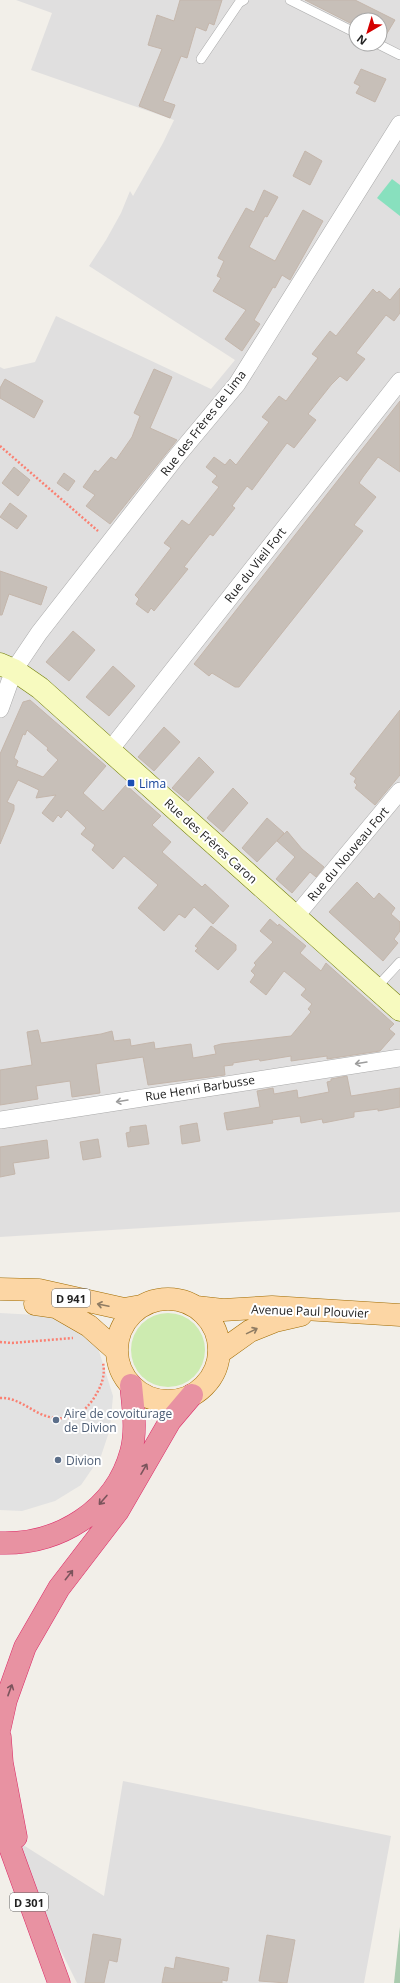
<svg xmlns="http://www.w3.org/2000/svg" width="400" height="1983" viewBox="0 0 400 1983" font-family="'Open Sans',sans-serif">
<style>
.residential{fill:#e0dfdf;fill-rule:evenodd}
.grass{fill:#cdebb0}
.cemetery{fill:#aacbaf}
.pitch{fill:#88e0be}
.parking{fill:#e2e2e2}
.building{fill:#c7bfb8;stroke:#c4b6ab;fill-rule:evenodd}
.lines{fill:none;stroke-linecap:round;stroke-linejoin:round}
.lane-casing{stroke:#a9a9a9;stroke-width:10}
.street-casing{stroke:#a9a9a9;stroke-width:18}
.secondary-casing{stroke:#707d05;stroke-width:23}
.primary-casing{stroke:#a06b00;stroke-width:23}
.highway-casing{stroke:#dc2a67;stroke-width:23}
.path{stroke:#fa8072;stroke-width:2.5;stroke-dasharray:2 2;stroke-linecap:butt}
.lane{stroke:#fff;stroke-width:9}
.street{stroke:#fff;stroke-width:17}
.secondary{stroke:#f7fabf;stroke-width:22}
.primary{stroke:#fcd6a4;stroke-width:22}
.highway{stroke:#e892a2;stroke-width:22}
.oneway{stroke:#9c9c9c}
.oneway2{stroke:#8f7c63}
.oneway3{stroke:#7b545c}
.transit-dot{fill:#1a4fb4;stroke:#fff;stroke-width:1.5}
.service-dot{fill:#5c6f8a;stroke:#fff;stroke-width:1.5}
.labels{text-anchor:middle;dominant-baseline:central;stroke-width:4;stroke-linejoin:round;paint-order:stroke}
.shield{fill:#fff;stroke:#646464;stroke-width:1}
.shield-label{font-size:11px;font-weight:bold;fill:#222}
.street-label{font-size:12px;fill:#222;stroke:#fff}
.transit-label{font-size:12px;fill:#164399;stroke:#fff;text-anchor:start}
.service-label{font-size:12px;fill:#4e5e75;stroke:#fff;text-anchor:start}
</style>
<rect width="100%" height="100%" fill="#f2efe9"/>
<path class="residential" d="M16,0H400V1212L0,1237V367L4,369L35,362L56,316L211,389L235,360L89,266L106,240L121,213L130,191L133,196L163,143L174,120L31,70L52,13ZM356,20H380V44H356Z
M123,1781L391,1836L364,1983H77L1,1831L104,1896Z"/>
<path class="grass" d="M131 1350a37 37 0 1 1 74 0a37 37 0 1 1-74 0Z"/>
<path class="cemetery" d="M400,1927V1983H394Z"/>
<path class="pitch" d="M392,179L400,185V216L377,198Z"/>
<path class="parking" d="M0,1313L54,1316L77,1327L98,1348L113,1396L110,1429L101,1456L81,1485L55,1501L22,1511L0,1510Z"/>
<path class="building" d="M180,0H222L214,25L209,23L206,31L196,27L187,58L181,56L163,101L175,105L170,118L139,106L162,49L148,45L157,15L174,21Z
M305,0H355L395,20L383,40L380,38V20H356V26Z
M361,69L386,79L375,102L356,93L360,86L354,83Z
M305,151L322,161L310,185L293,176Z
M264,190L278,197L267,217L265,216L249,247L275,261L303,210L323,221L290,280L282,275L275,288L273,287L254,320L260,324L242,351L225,339L246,310L213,291L221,278L217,276L224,261L218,258L246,208L254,212Z
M400,288V313L394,321L386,315L356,353L365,359L347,381L340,376L331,385L308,414L316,420L294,448L287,443L252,490L247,486L232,506L235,508L213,536L210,534L184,567L188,569L154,611L151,608L148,613L136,604L139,599L135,595L171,548L164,543L182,520L189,525L219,487L212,482L217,476L206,467L214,457L225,465L230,459L236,465L269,422L262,417L279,396L286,401L318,358L312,354L330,331L336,336L373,289L377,293L379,291L390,300Z
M154,369L172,377L150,428L177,440L110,524L86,506L95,495L83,487L95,470L98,472L111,457L116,460L132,437L140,416L134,413Z
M5,379L43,401L34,418L0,398V388Z
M400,401V472L378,457L363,477L359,483L376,497L354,525L363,531L239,687H235L212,673L209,676L194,664Z
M14,467L30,480L18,496L2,483Z
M64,473L75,481L68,491L57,483Z
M10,503L27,516L17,529L0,517Z
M0,571L47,587L41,605L9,594L2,615H0Z
M73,631L95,650L69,681L46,662Z
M113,666L135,686L109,716L86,697Z
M30,700L106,766L83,793L103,811L126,785L161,816L152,825L171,842L162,852L202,887L205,884L229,906L213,924L194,907L185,918L179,914L164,931L138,908L158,885L124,856L113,869L92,850L95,845L81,834L86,828L67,810L61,818L58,815L53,822L42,813L56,795L36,798L39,790L18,780L7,802L14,805V810L0,844V754L23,702ZM27,730L48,748L47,750L58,760L43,777L16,766L18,761L14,758L23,734L25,735Z
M400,710V775L375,805L355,788L357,785L354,782L356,778L350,774Z
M164,727L180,742L154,771L138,757Z
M199,757L214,772L188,801L172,788Z
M233,788L248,803L223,832L207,818Z
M267,818L284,833L257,862L242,848Z
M287,831L302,849L324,867L316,877L310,872L292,893L276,879L295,857L277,841Z
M357,882L374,899L379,893L395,908L391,914L400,922V931L394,939L398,943L383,961L329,912Z
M270,919L278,926L279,924L306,946L300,953L321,971L326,963L394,1024L389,1029L395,1034L380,1051L327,1059V1056L291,1061V1056L260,1061L259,1059L233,1063V1065L224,1066L225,1075L148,1085L143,1057L96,1064L100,1093L72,1097L70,1081L36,1086L38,1099L0,1105V1070L32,1065L27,1032L38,1030L41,1043L101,1034L112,1031L114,1041L130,1039L131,1046L154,1042L155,1049L191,1044L193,1058L216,1054L214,1046L221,1044L291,1036L311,1012L308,1009L312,1004L301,995L306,989L284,971L266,995L250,982L255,975L251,971L256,965L254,963L273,942L260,931Z
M211,926L236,945V950L218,970L195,951L198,948L195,946Z
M347,1076L351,1096L400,1088V1107L378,1111V1109L354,1112V1117L323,1123L322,1119L301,1123L300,1116L272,1120L273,1123L227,1130L224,1113L260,1107L257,1091L273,1088L274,1094L297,1090L298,1098L329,1092L327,1082L331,1081V1079Z
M197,1123L200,1141L182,1144L180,1126Z
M146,1125L149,1144L128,1147L126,1133L130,1132V1127Z
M98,1139L101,1157L83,1160L80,1142Z
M47,1140L49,1158L13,1163L15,1174L0,1177V1147Z
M93,1934L121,1939L117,1962L109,1960L104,1983H85Z
M267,1935L295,1940L287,1983L259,1981Z
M176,1957L229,1968L227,1981L222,1980V1983H162L165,1967L174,1969Z"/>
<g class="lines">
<defs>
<path id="lane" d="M290,0L356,33
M378,44L400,55
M201,59L239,3L244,0
M376,988L400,962"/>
<path id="street" d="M0,709L14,670L39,633L177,456L237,384L400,124
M110,750L400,381
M295,917L400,791
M0,1120L400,1058"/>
<path id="secondary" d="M0,664L14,670L40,688L400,1010"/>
<path id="primary" d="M0,1289L39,1290L124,1309L141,1306
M117 1350a51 51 0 1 1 102 0a51 51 0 1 1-102 0Z
M35,1304L56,1307L89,1326L117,1351
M196,1307L223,1310L272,1307L400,1315
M219,1353L250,1331L275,1321L301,1315"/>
<path id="highway" d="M0,1543C58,1545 115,1511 131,1452C137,1430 133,1408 131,1385
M0,1727L6,1700L25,1647L59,1588L118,1511L170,1421L192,1395
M0,1737L2,1763L16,1837
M0,1820L59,1983"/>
</defs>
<use href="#lane" class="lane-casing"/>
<use href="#street" class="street-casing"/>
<use href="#secondary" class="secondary-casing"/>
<use href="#primary" class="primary-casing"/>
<use href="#highway" class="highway-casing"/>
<path class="path" d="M0,446L98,531
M0,1342L12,1343L73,1338
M0,1398C24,1397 37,1421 64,1418C77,1417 84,1411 92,1401C100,1389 106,1377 103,1363"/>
<use href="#lane" class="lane"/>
<use href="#street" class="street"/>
<use href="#secondary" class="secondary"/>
<use href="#primary" class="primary"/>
<use href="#highway" class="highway"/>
</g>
<defs><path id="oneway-shaft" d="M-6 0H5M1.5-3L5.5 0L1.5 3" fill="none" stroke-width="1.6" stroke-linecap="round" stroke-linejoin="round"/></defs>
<g class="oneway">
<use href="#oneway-shaft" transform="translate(361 1063) rotate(171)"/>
<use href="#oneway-shaft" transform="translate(122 1101) rotate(171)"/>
</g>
<g class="oneway2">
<use href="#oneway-shaft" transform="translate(103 1305) rotate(-168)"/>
<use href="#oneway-shaft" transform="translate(252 1331) rotate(-26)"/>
</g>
<g class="oneway3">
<use href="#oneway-shaft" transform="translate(144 1469) rotate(-60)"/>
<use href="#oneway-shaft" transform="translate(103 1500) rotate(131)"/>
<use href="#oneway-shaft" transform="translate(69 1575) rotate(-52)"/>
<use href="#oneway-shaft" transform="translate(10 1690) rotate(-70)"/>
</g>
<rect class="transit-dot" x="127" y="779" width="8" height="8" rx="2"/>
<g class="service-dot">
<circle cx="56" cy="1420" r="4"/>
<circle cx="58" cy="1460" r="4"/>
</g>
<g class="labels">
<g class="shield">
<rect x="52" y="1289" width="38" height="18" rx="3"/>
<rect x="10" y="1893" width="38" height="18" rx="3"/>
</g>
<g class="shield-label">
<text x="71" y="1298">D 941</text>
<text x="29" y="1902">D 301</text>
</g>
<g class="street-label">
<text transform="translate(203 423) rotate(-52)">Rue des Frères de Lima</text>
<text transform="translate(255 565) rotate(-52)">Rue du Vieil Fort</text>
<text transform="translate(211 841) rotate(42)">Rue des Frères Caron</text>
<text transform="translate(348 854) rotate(-50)">Rue du Nouveau Fort</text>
<text transform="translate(200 1088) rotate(-9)">Rue Henri Barbusse</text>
<text transform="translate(310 1311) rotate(2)">Avenue Paul Plouvier</text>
</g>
<g class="transit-label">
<text x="139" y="783">Lima</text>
</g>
<g class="service-label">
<text x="64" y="1413">Aire de covoiturage<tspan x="64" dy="14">de Divion</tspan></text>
<text x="66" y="1460">Divion</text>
</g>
</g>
<g transform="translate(368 32) rotate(218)"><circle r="19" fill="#ffffff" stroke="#a7a7a7"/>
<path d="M0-3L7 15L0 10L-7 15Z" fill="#d40000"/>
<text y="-6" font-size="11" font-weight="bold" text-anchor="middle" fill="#222222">N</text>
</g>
</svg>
